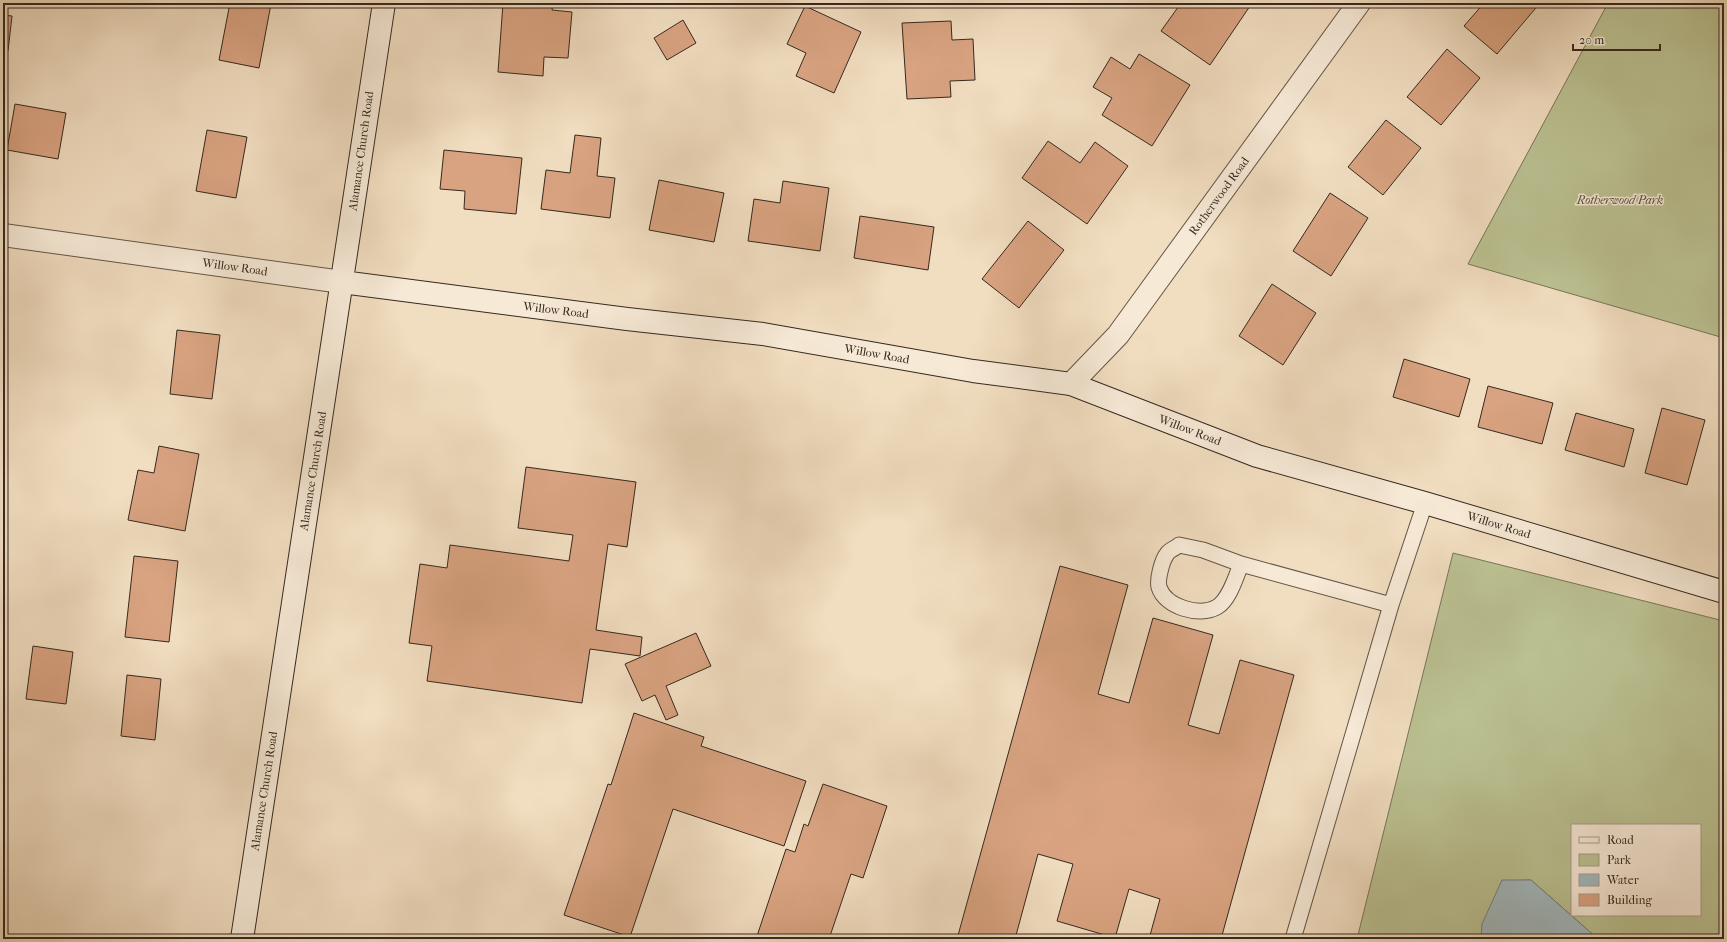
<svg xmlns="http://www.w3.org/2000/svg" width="1727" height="942" viewBox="0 0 1727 942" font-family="'IM FELL French Canon',serif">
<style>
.green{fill:#bbc192;stroke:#787558;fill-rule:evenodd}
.water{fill:#a1b8be;stroke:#767f7e}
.building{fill:#d9a381;stroke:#36291f}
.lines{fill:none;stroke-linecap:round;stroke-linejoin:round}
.lane-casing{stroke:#655647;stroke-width:17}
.street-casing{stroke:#655647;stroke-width:24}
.secondary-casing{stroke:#36291f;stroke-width:24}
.lane{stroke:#f6e9d6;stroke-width:15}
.street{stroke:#f6e9d6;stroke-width:22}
.secondary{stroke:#f6e9d6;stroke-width:22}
.labels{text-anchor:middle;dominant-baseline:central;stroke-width:3;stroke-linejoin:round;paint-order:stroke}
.street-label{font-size:12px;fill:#36291f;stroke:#f6e9d6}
.park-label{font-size:12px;font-style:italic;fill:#574f3c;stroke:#f6e9d6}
</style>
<rect width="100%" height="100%" fill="#f1ddc0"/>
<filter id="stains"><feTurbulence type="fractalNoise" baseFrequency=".005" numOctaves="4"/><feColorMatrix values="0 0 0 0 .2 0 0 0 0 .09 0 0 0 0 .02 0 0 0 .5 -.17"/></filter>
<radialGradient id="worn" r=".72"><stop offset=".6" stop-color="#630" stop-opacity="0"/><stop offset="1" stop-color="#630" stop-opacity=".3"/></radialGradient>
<path class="green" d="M1608,3H1724V338L1468,264Z
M1453,553L1724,621V939H1598L1531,880L1502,881L1483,924L1481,939H1357ZM1572,825H1700V915H1572Z"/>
<path class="water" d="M1502,880H1531L1598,939H1481L1482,924Z"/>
<path class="building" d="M230,3L271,4L259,68L219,60Z
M503,3H553L552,10L572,12L568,58L544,57L543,76L498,72Z
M1181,3H1246L1250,6L1210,65L1161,31Z
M1484,3H1540L1497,54L1464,26Z
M805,6L861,32L834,93L796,76L806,53L787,44Z
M3,15L12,16L8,51L3,50Z
M683,20L696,43L667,60L654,38Z
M951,21L952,40L973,39L975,80L950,81L951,97L907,99L902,23Z
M1447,49L1480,78L1441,125L1407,97Z
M1139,54L1190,85L1152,146L1102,115L1112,98L1093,87L1111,57L1130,69Z
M15,104L66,113L58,159L7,150Z
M1386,120L1421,148L1383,195L1348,167Z
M207,130L247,137L236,198L196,191Z
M575,135L601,138L597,176L615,178L610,218L541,209L546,170L570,173Z
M1048,141L1080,163L1095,142L1128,166L1087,224L1022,178Z
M444,150L522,158L516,214L464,209L465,191L440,189Z
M659,180L724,193L714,242L649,230Z
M783,181L829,188L820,251L748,241L754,199L780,203Z
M1330,193L1368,218L1331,276L1293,251Z
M860,216L934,227L928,270L854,258Z
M1028,221L1064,250L1019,308L982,279Z
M1272,284L1316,313L1283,365L1239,336Z
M177,330L220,335L212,399L170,394Z
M1404,359L1470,379L1459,417L1393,397Z
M1488,386L1553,403L1542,444L1478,427Z
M1662,408L1705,420L1687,485L1645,473Z
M1576,413L1634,429L1624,467L1565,450Z
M159,446L199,454L185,531L128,520L138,470L154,473Z
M526,467L636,482L627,547L608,544L596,630L642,637L640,656L590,649L582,703L427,681L432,646L409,643L420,564L447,568L450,545L569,561L573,535L518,528Z
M134,556L178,561L169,642L125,637Z
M1060,566L1128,585L1098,694L1129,703L1153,618L1213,635L1188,725L1219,734L1240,660L1294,675L1221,939H1149L1160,899L1129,889L1115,938L1057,921L1073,864L1038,854L1015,939H957Z
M696,633L711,666L666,686L678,715L666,720L655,695L642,701L625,664Z
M33,646L73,652L66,704L26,699Z
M127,675L161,679L155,740L121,736Z
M634,713L704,737L701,746L806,781L784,846L673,809L630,937L564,915L608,784L611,785Z
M823,784L887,806L863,878L851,874L829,939H756L786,849L795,852L804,824L808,826Z"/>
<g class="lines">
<defs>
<path id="lane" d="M1241,564C1236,577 1229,600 1217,607C1199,617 1165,607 1159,587C1157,580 1162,560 1167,554C1169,550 1176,548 1179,545L1203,550L1241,564L1391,605
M1293,939L1391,605L1425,503"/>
<path id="street" d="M3,235L342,282
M1071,384L1118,335L1359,3"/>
<path id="secondary" d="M342,282L627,319L763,334L973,371L1071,384L1257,456L1425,503L1724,592
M242,939L384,3"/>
</defs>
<use href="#lane" class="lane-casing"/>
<use href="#street" class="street-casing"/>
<use href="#secondary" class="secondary-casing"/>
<use href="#lane" class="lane"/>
<use href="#street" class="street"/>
<use href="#secondary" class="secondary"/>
</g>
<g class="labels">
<g class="street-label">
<text transform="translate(361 151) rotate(-82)">Alamance Church Road</text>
<text transform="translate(1219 196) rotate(-54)">Rotherwood Road</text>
<text transform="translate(235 267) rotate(8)">Willow Road</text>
<text transform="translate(556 310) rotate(7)">Willow Road</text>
<text transform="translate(877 354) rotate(10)">Willow Road</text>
<text transform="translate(1190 430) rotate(21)">Willow Road</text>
<text transform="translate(313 471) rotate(-81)">Alamance Church Road</text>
<text transform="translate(1499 525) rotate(17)">Willow Road</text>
<text transform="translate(264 791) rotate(-81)">Alamance Church Road</text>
</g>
<g class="park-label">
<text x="1620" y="200">Rotherwood Park</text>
</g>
</g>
<rect width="1727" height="942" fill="none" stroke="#f1ddc0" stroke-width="16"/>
<rect x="4" y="4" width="1719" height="934" fill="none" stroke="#36291f" stroke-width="2"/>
<rect x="8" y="8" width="1711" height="926" fill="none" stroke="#36291f"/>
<rect x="1571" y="824" width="130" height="92" fill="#f6e9d6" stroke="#a99c8d"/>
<rect x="1579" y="837" width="20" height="6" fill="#f6e9d6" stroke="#a99c8d"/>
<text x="1607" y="844" font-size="12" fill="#36291f">Road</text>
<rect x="1579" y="854" width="20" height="12" fill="#bbc192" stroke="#a99c8d"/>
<text x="1607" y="864" font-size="12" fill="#36291f">Park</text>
<rect x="1579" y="874" width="20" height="12" fill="#a1b8be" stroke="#a99c8d"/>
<text x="1607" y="884" font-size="12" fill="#36291f">Water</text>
<rect x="1579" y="894" width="20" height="12" fill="#d9a381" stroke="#a99c8d"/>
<text x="1607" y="904" font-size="12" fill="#36291f">Building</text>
<path d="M1573 44v6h87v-6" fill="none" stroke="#36291f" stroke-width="2"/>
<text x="1579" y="44" font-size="12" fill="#36291f" stroke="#f6e9d6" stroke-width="3" paint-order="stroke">20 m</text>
<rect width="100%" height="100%" filter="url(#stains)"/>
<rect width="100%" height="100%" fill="url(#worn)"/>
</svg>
